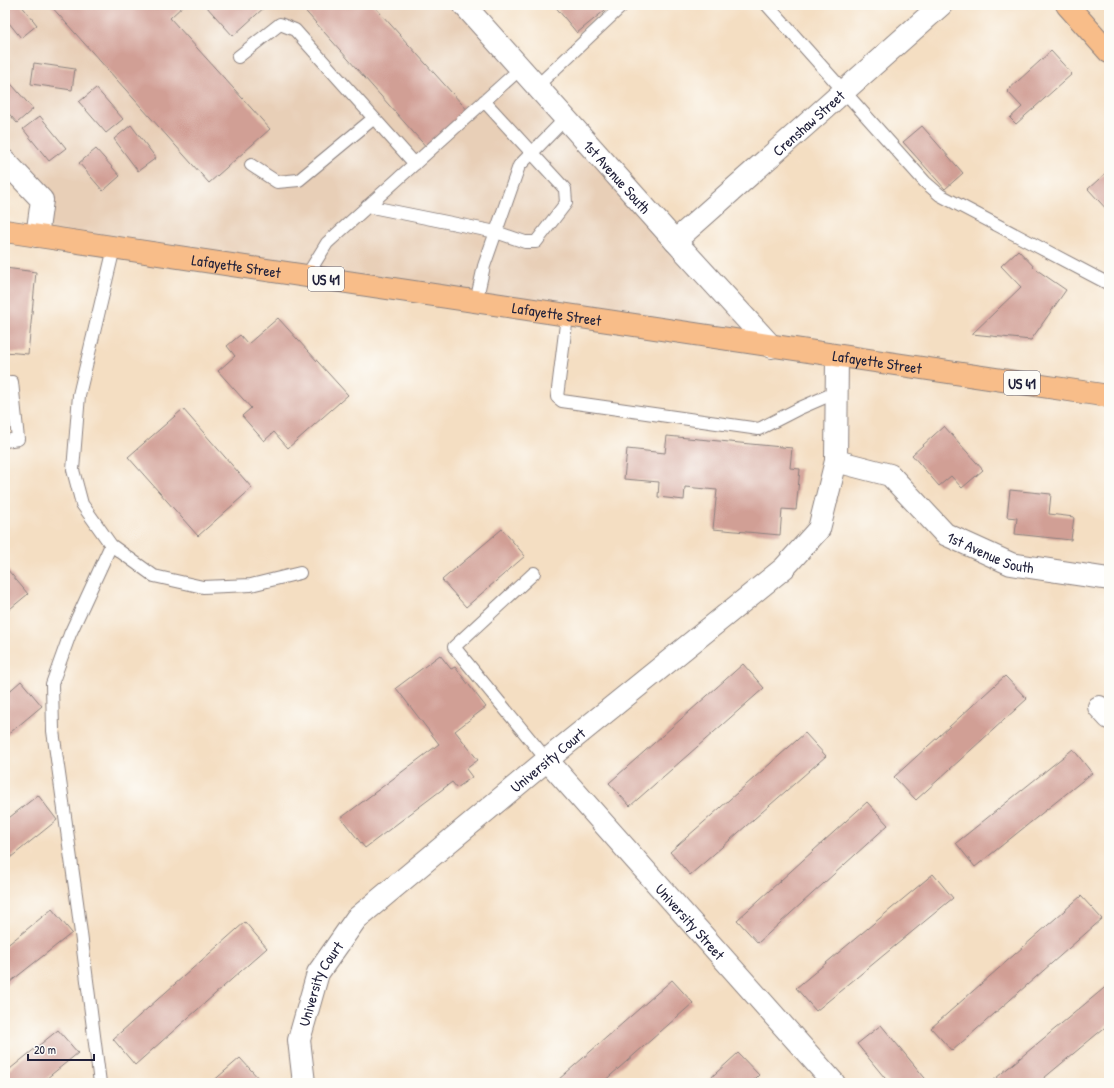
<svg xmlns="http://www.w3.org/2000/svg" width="1114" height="1088" viewBox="0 0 1114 1088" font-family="'Patrick Hand',sans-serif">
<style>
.built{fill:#e8cfb7}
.building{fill:#d19f95}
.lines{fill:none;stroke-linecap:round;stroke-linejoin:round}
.lane-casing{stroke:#8b807e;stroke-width:14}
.street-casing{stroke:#8b807e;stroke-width:24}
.primary-casing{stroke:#8b807e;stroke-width:24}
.lane{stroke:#fff;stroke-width:12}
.street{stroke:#fff;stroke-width:22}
.primary{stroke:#f8bd89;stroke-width:22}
.labels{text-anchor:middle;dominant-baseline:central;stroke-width:3;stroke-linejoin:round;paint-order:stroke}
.shield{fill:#fdfcf7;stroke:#646373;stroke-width:1}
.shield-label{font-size:14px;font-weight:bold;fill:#22223b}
.street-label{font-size:15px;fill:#22223b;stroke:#fdfcf7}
</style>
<rect width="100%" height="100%" fill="#fdfcf7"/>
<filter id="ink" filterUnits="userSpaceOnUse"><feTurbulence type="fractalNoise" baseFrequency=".025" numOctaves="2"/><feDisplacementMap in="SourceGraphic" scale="8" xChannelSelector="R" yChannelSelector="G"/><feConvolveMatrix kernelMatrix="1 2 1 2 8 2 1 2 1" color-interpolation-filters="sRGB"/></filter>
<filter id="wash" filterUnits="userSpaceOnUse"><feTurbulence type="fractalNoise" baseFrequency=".012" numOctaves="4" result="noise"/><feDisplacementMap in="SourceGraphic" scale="16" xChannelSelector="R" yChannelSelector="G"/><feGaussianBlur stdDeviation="0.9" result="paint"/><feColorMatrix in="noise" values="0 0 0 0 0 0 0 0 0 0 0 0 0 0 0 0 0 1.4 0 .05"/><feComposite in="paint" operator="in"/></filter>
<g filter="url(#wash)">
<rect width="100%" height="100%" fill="#f4dec2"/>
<path class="built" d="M5,5H466L772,347L37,236L42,200L5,161Z"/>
<g id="blocks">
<path class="building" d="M5,5H21L37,25L21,38L5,18Z
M50,5H184L170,18L270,129L209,183Z
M205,5H267L233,36Z
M300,5H373L470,113L429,150Z
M554,5H609L610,6L577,33Z
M1051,51L1072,74L1016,124L1010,118L1022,107L1007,91Z
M34,63L75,69L72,90L31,84Z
M6,78L33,109L17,123L5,109Z
M96,88L123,119L106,133L79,102Z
M40,116L66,148L49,161L23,129Z
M131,125L156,158L138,171L114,139Z
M922,126L963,173L945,189L903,142Z
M96,149L120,176L103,191L79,163Z
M1109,170V212L1088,189Z
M1018,250L1037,270L1066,290L1031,340L972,334L1021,287L1001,266Z
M5,268L36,272L28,354L5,352Z
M278,318L348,395L288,448L274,432L264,441L242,416L251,408L218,371L235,356L227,346L240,335L248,344Z
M183,409L252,488L198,536L128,457Z
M944,426L983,470L962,488L951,476L939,486L912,455Z
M667,436L792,448L790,468L800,469L796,510L782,509L780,535L713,529L717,490L685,487L684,500L658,497L659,482L624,479L627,449L665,453Z
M1010,490L1051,494L1049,514L1074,517L1071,540L1015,534L1017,518L1007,517Z
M502,529L525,556L466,607L442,580Z
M7,569L28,594L5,613V571Z
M440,655L451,669L455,667L486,707L455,731L478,760L466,769L472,777L457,788L452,782L365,848L341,818L439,744L396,688Z
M743,664L764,688L630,806L609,783Z
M1005,676L1027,699L916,800L894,777Z
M21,681L42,706L5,737V695Z
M805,733L826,756L690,875L670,852Z
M1073,749L1092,773L975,867L956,843Z
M38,795L57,820L5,862V821Z
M867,802L888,825L758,943L737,920Z
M933,874L953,898L816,1011L796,988Z
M1081,896L1102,919L952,1051L931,1028Z
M52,909L72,933L5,986V947Z
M245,922L267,948L135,1065L113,1039Z
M672,980L693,1003L602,1083H560L558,1080Z
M1109,984V1024L1038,1083H990Z
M881,1025L929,1083H889L857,1044Z
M58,1030L78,1053L41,1083H5V1073Z
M738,1053L759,1075L751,1083H705Z
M240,1058L261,1081L259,1083H211Z"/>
</g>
</g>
<g filter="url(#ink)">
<use href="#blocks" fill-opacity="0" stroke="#8b807e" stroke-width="1"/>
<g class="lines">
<defs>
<path id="lane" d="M767,5L925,182L940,195L1109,284
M238,57L280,24L295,30L415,164
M537,86L623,5
M251,165L277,182L299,180L374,118
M367,206L496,232L525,242H536L566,203L565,189L484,101
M114,248L79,395L73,470L82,504L111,545L154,576L203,587L251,585L300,573
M306,277L327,243L521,68
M476,302L484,266L519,166L565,119
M567,316L557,397L562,401L759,429L800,408L837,392
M5,383L12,382L18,439L5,441
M534,573L454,647L547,760
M100,1083L77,902L53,731L52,684L70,634L111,545"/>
<g id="street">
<path id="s1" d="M464,5L675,241L772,347"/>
<path d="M5,161L42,200L37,236"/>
<path id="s2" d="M675,241L941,5"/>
<path id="s3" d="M837,357L836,461L890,475L945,534L1011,564L1109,579"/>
<path d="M1099,707L1109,718"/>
<path id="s4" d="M547,760L834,1083"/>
<path id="s5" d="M304,1083L299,1040L318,973L356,919L559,750L784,568L819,529L836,461"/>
</g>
<g id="primary">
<path d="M1067,5L1109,52"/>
<path id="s6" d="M5,231L1109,396"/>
</g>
</defs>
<use href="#lane" class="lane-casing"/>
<use href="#street" class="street-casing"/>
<use href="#primary" class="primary-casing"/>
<use href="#lane" class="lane"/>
<use href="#street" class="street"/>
<use href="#primary" class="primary"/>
</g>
</g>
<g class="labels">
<g class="shield">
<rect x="308" y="267" width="36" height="24" rx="3"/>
<rect x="1004" y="371" width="36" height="24" rx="3"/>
</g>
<g class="shield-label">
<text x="326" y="279">US 41</text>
<text x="1022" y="383">US 41</text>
</g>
<g class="street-label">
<text stroke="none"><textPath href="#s2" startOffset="178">Crenshaw Street</textPath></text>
<text stroke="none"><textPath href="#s1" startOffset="230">1st Avenue South</textPath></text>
<text stroke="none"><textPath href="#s6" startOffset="234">Lafayette Street</textPath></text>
<text stroke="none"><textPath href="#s6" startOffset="558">Lafayette Street</textPath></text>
<text stroke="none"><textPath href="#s6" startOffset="882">Lafayette Street</textPath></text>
<text stroke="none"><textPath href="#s3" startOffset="290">1st Avenue South</textPath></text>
<text stroke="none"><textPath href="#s5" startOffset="428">University Court</textPath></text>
<text stroke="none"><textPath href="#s4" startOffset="216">University Street</textPath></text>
<text stroke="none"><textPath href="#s5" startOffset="104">University Court</textPath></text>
</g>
</g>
<rect width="1114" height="1088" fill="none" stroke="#fdfcf7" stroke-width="20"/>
<path d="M28 1054v6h66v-6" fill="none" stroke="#22223b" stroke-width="2"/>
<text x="34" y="1054" font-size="12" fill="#22223b" stroke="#fdfcf7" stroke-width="3" paint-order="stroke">20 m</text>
</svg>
